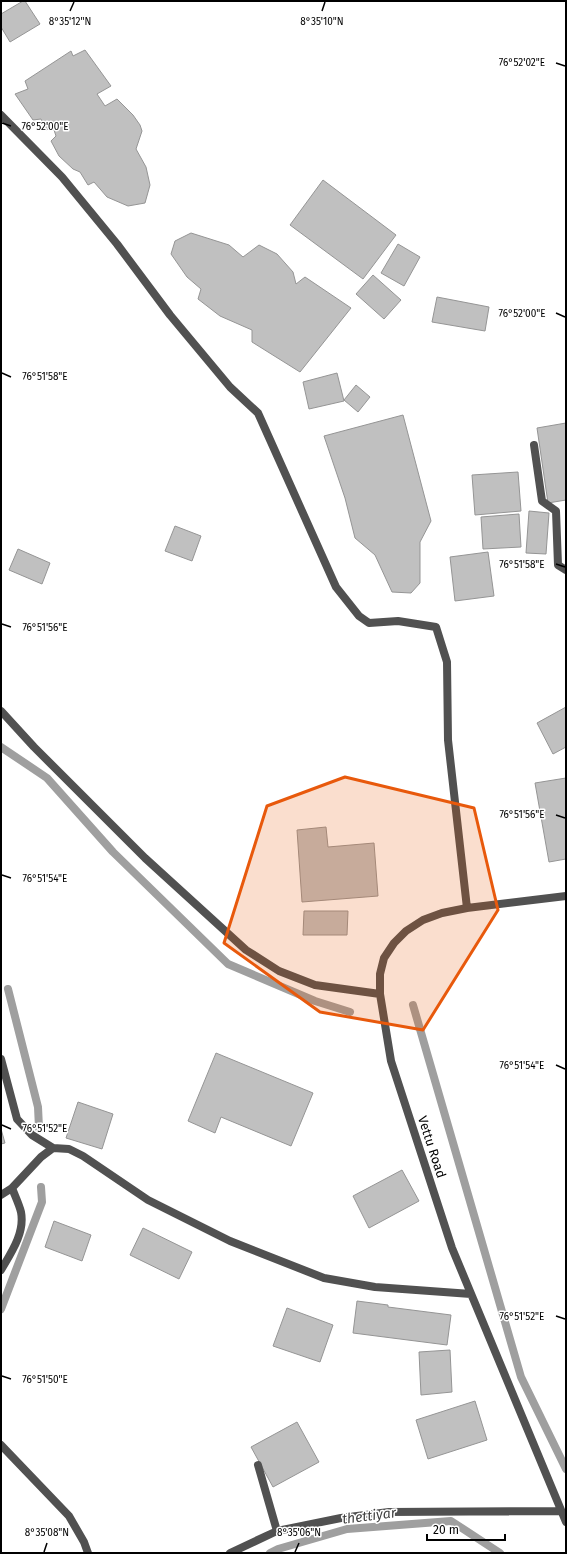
<svg xmlns="http://www.w3.org/2000/svg" width="567" height="1554" viewBox="0 0 567 1554" font-family="'Fira Sans',sans-serif">
<style>
.lines{fill:none;stroke-linecap:round;stroke-linejoin:round}
.stream{stroke:#9f9f9f;stroke-width:8}
.building{fill:#c0c0c0;stroke:#959595}
.street{stroke:#515151;stroke-width:8}
.marked{fill:#e8590c;fill-opacity:0.2;stroke:#e8590c;stroke-width:3;stroke-linejoin:round}
.ticks{fill:none;stroke:#000;stroke-width:1.5}
.labels{text-anchor:middle;dominant-baseline:central;stroke-width:3;stroke-linejoin:round;paint-order:stroke}
.street-label{font-size:13px;fill:#000;stroke:#fff}
.water-label{font-size:14px;font-style:italic;fill:#404040;stroke:#fff}
.ticks-label{font-size:10px;text-anchor:middle;fill:#000;stroke:#fff;stroke-width:3;stroke-linejoin:round;paint-order:stroke}
</style>
<rect width="100%" height="100%" fill="#fff"/>
<g class="lines">
<path class="stream" d="M1,747L47,778L113,852L228,964L315,1001L350,1012
M8,989L38,1107L39,1128
M413,1005L521,1377L566,1469
M1,1309L42,1202L41,1187
M270,1553L278,1549L347,1529L451,1521L500,1553"/>
</g>
<path class="building" d="M23,1H25L40,24L10,42L1,27V14Z
M85,50L111,86L97,94L105,106L117,99L133,115L140,125L142,131L136,149L146,167L150,185L145,203L128,206L107,197L94,182L88,185L80,172L73,169L59,156L51,141L56,136L53,127L46,130L41,119L33,120L15,94L28,89L25,81L71,51L73,56Z
M323,180L396,235L363,279L290,225Z
M191,233L229,245L243,257L259,245L277,254L293,272L296,284L305,277L351,308L300,372L252,342V330L220,316L198,299L201,289L187,277L171,254L175,241Z
M398,244L420,257L404,286L381,273Z
M373,275L401,300L384,319L356,294Z
M437,297L489,307L485,331L432,322Z
M337,373L344,401L309,409L303,382Z
M356,385L370,397L358,412L344,400Z
M403,415L431,521L420,542V583L411,593L392,592L375,555L355,538L345,498L324,436Z
M566,423V500L548,503L537,428Z
M518,472L521,511L475,515L472,475Z
M529,511L549,513L546,554L526,553Z
M519,514L521,547L483,549L481,517Z
M175,526L201,536L192,561L165,551Z
M18,549L50,563L42,584L9,570Z
M488,552L494,596L455,601L450,557Z
M566,707V747L553,754L537,723Z
M566,778V859L549,862L535,783Z
M326,827L328,847L374,843L378,896L302,902L297,830Z
M304,911H348L347,935H303Z
M216,1053L313,1093L291,1146L221,1117L215,1133L188,1121Z
M78,1102L113,1114L102,1149L66,1138Z
M1,1129L5,1143L1,1144Z
M402,1170L419,1201L369,1228L353,1196Z
M54,1221L91,1235L82,1261L45,1247Z
M143,1228L192,1252L179,1279L130,1255Z
M357,1301L388,1305V1307L451,1315L447,1345L353,1333Z
M287,1308L333,1325L320,1362L273,1346Z
M450,1350L452,1392L421,1395L419,1352Z
M475,1401L487,1440L428,1459L416,1420Z
M297,1422L319,1462L273,1487L251,1447Z"/>
<g class="lines">
<path class="street" d="M1,115L62,177L117,244L170,315L230,387L258,413L336,587L359,616L369,623L398,621L436,627L447,662L448,740L467,908
M534,445L542,501L556,511L558,565L566,570
M1,711L34,747L145,858L246,950L279,971L315,985L380,994
M566,896L467,908L442,913L423,920L406,931L394,943L384,958L380,974V994L391,1061L452,1248L566,1522
M1,1059L17,1119L32,1135L53,1148
M1,1195L12,1188L41,1157L53,1148L69,1149L83,1156L148,1200L230,1241L324,1278L375,1287L471,1294
M1,1270C11,1253 25,1233 21,1212C19,1204 15,1196 12,1188
M1,1445L69,1516L84,1542L88,1553
M258,1465L277,1531
M230,1553L277,1531L341,1518L389,1512L561,1511"/>
</g>
<path class="marked" d="M345,777L474,808L498,910L423,1030L320,1012L224,943L267,806Z"/>
<path class="ticks" d="M70,11L74,2M322,11L325,2M556,63L565,66M2,123L11,126M556,313L565,317M2,373L11,377M556,564L565,567M2,624L11,627M556,815L565,818M2,875L11,878M556,1065L565,1069M2,1125L11,1129M556,1316L565,1319M2,1376L11,1379M44,1552L47,1543M295,1552L299,1543"/>
<g class="labels">
<g class="street-label">
<text transform="translate(432 1147) rotate(72)">Vettu Road</text>
</g>
<g class="water-label">
<text transform="translate(369 1516) rotate(-7)">thettiyar</text>
</g>
</g>
<g class="ticks-label">
<text x="70" y="25">8°35'12"N</text>
<text x="322" y="25">8°35'10"N</text>
<text x="522" y="66">76°52'02"E</text>
<text x="45" y="130">76°52'00"E</text>
<text x="522" y="317">76°52'00"E</text>
<text x="45" y="380">76°51'58"E</text>
<text x="522" y="568">76°51'58"E</text>
<text x="45" y="631">76°51'56"E</text>
<text x="522" y="818">76°51'56"E</text>
<text x="45" y="882">76°51'54"E</text>
<text x="522" y="1069">76°51'54"E</text>
<text x="45" y="1132">76°51'52"E</text>
<text x="522" y="1320">76°51'52"E</text>
<text x="45" y="1383">76°51'50"E</text>
<text x="47" y="1536">8°35'08"N</text>
<text x="299" y="1536">8°35'06"N</text>
</g>
<rect width="567" height="1554" fill="none" stroke="#000000" stroke-width="4"/>
<path d="M427 1534v6h78v-6" fill="none" stroke="#000000" stroke-width="2"/>
<text x="433" y="1534" font-size="12" fill="#000000" stroke="#ffffff" stroke-width="3" paint-order="stroke">20 m</text>
</svg>
